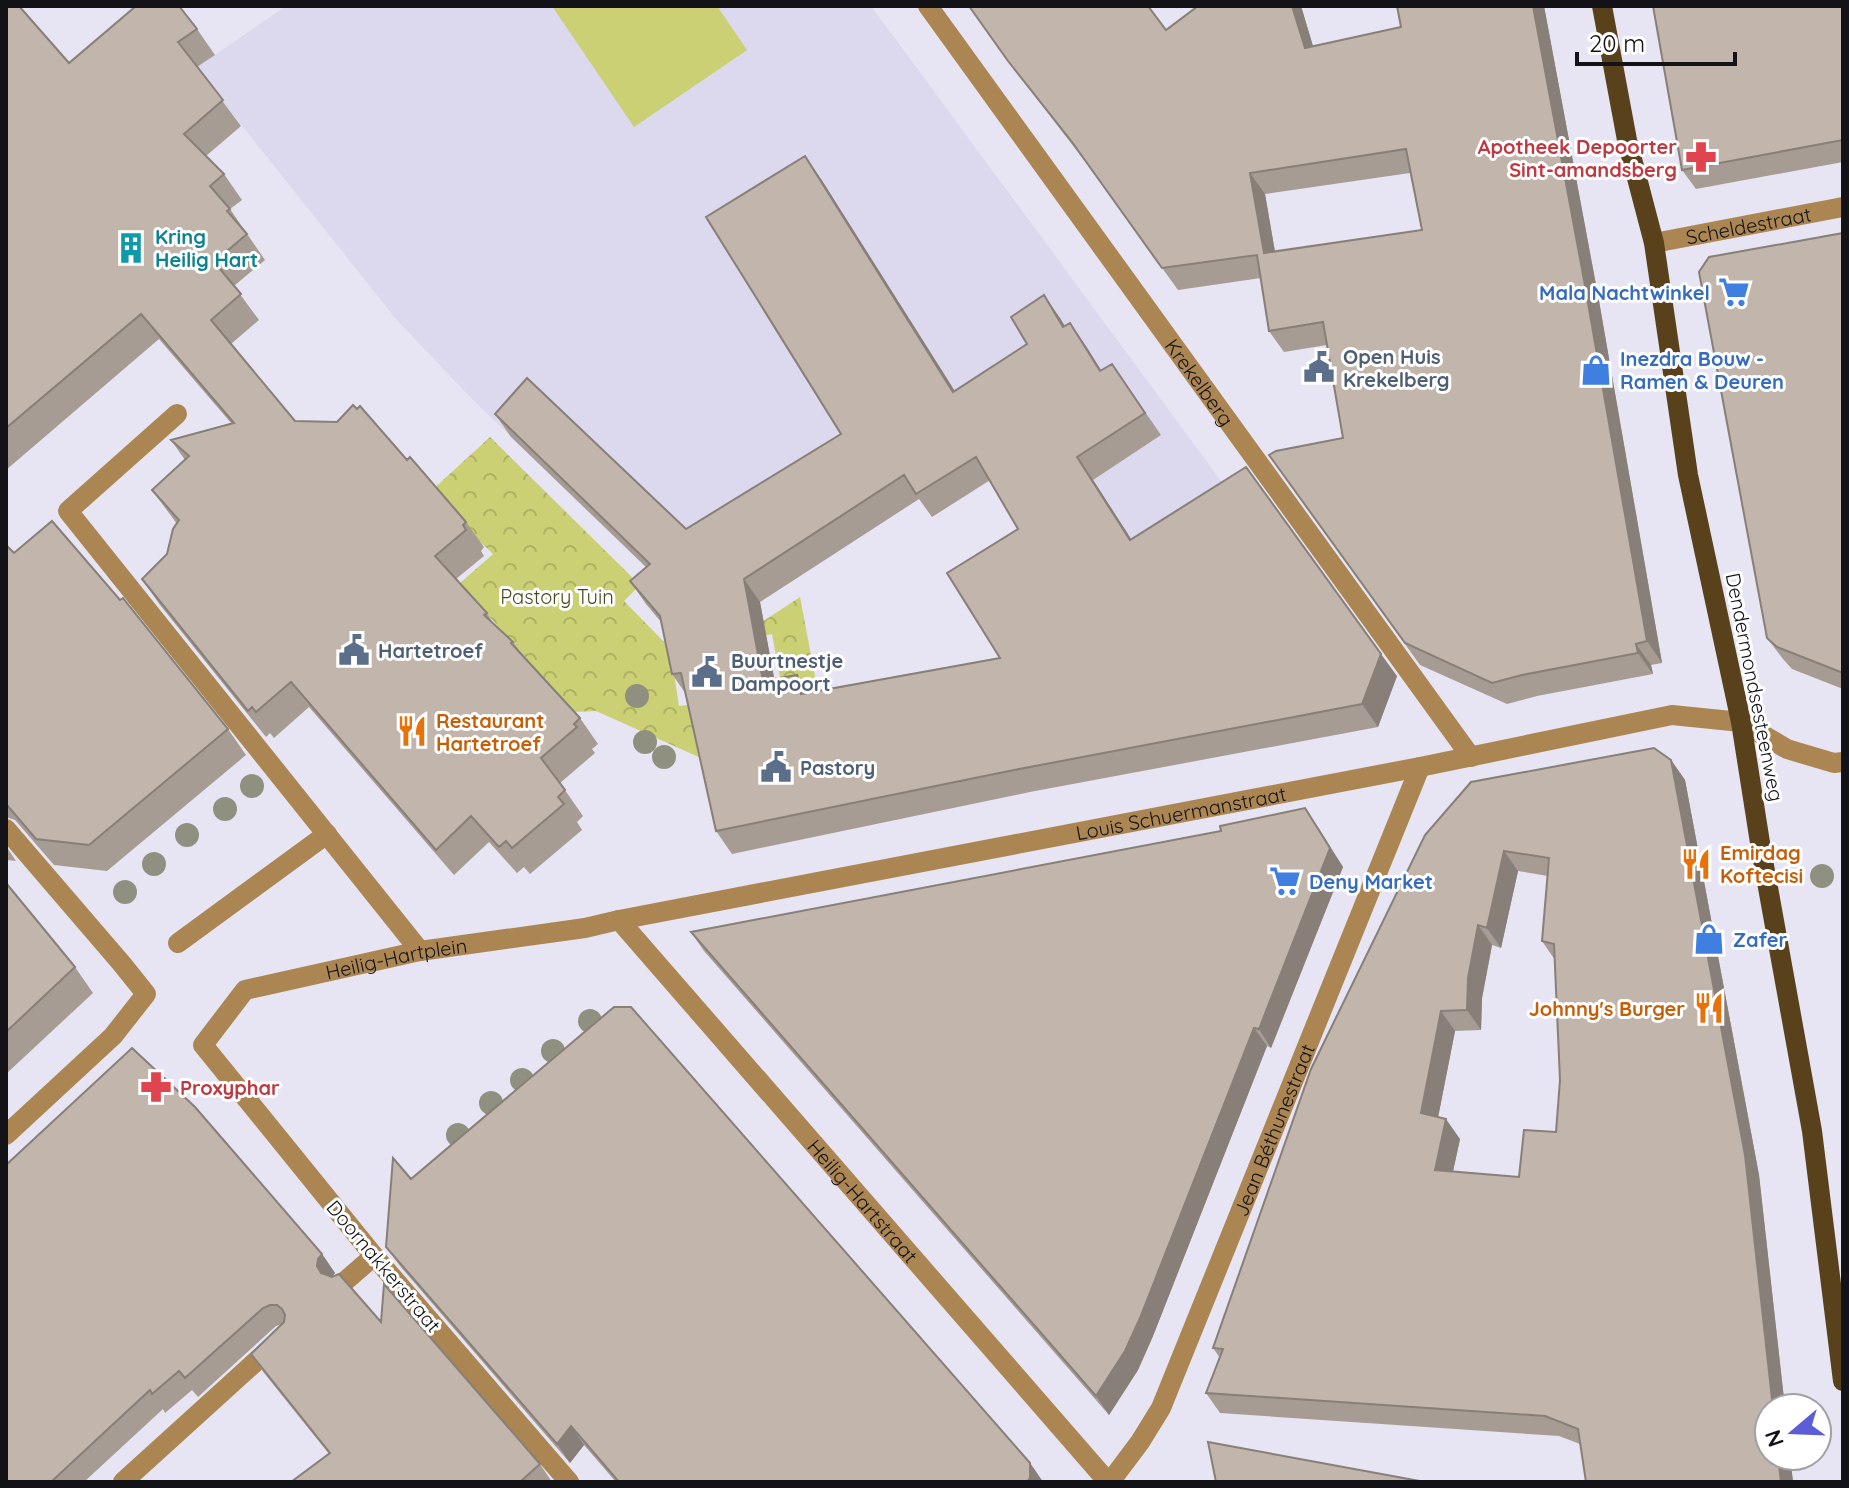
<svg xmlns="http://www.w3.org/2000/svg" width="1849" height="1488" viewBox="0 0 1849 1488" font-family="Quicksand,sans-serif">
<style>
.built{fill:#dcd8ed}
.park{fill:url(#park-crowns)}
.pitch{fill:#cad073}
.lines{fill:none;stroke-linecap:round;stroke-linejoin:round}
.minor{stroke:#ab8652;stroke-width:20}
.major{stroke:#59411c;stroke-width:20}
.tree{fill:#909080}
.wall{fill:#a69c94;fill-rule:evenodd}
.shaded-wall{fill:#877f78}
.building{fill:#c1b5ac;stroke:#877f78;stroke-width:2;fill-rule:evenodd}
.labels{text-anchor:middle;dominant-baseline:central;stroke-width:6;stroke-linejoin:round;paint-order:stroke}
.health-label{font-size:20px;font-weight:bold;fill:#be3a42;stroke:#fff;text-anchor:end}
.street-label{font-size:20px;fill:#131217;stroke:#fff}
.culture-label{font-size:20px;font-weight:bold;fill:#0d838f;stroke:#fff;text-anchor:start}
.shop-label{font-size:20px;font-weight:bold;fill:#366cbe;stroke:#fff;text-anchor:start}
.service-label{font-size:20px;font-weight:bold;fill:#4e5e75;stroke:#fff;text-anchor:start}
.park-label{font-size:20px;fill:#494b22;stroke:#fff}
.food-label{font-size:20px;font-weight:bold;fill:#c56008;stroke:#fff;text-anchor:start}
</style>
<defs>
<pattern id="park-crowns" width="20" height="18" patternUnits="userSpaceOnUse" patternTransform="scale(2)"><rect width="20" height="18" fill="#cad073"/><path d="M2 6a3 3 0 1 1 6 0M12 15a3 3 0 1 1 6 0" fill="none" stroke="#adb263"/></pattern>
</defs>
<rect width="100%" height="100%" fill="#e7e5f3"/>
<path class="built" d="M286,6H871L1300,588L1075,586L992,480L932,517L912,486L665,586L471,398L396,319L196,68Z"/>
<path class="park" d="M490,437L640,585L624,601L670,648L679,706L710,702L701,758L596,711L573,712L460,583L493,554L429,493Z
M800,597L818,692L784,699L772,634L730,643Z"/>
<path class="pitch" d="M552,6H717L747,50L634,127Z"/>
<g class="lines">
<g class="minor">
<path id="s1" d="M928,6L1471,757"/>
<path id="s2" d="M1654,243L1843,207"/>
<path d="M177,414L68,511L420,951"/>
<path d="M6,829L122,964L146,994L113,1036L6,1135"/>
<path id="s3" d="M619,920L1108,1482"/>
<path d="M178,943L327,834"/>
<path d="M343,1283L374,1256"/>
<path d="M123,1482L274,1345"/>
<path id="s4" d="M569,1482L374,1256L203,1045L245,990L420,951L585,928L619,920L1420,767L1672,715L1741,722L1787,749L1834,763L1843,762"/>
<path id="s5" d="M1110,1482L1140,1442L1161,1408L1420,767"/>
</g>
<path class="major" d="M1602,6L1627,140L1654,243L1688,475L1741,722L1761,849L1812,1131L1843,1381"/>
</g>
<g class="tree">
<circle cx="637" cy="696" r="12"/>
<circle cx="645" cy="742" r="12"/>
<circle cx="664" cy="757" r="12"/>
<circle cx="252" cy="786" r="12"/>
<circle cx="225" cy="809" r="12"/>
<circle cx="187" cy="835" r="12"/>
<circle cx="154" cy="864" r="12"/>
<circle cx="1822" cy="876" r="12"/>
<circle cx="125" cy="892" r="12"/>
<circle cx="590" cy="1021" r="12"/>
<circle cx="553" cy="1051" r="12"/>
<circle cx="522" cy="1080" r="12"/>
<circle cx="491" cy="1103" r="12"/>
<circle cx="458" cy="1135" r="12"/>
</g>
<path class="wall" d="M6,6L69,63L197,29L215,55L197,67L241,126L206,156L224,174L242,200L230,209L265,260L234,286L259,320L231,344L295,421L407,460L466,522L484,547L481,551L484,556L456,579L487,613L494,624L513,642L524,657L580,718L598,744L592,749L595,753L560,783L583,816L577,822L582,830L530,874L524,867L517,873L489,842L454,875L309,707L274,738L270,733L266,737L160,605L142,579L167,554L177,524L152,490L185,460L171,440L231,423L159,339L6,470Z
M969,6L1166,30L1198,6H1301L1313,46L1401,27L1397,6H1544L1599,301L1662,663L1651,665L1653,674L1537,696L1507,704L1420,665L1269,455L1343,438L1327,345L1284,352L1269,331L1261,278L1178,290L1087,164L1024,82ZM1410,173L1422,230L1275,252L1265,194Z
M1843,6V162L1696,189L1682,170Z
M821,179L955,391L1027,344L1060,318L1065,327L1070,323L1101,371L1112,364L1161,435L1093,480L1131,539L1397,676L1378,727L1030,792L732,854L716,831L686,694L672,674L661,622L646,604L630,581L646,567L511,437L495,414L686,529L841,434ZM990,480L1018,529L1000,658L809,693L774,679L760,602L919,499L932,517Z
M1843,233V689L1792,669L1783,659L1767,638Z
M6,545L14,553L228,729L246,755L107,871L54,865L15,820L6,817Z
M1671,760L1685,780L1759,1175L1785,1408H1769V1456H1790L1793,1482H1586L1580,1444L1559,1436L1220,1413L1206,1393L1220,1358L1213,1348L1425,835ZM1518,871L1548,876L1542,941L1555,960L1560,1080L1556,1132L1519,1177L1453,1171L1460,1139L1438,1117L1455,1031L1481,1030L1482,998L1492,945L1501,948Z
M1318,827L1343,867L1271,1048L1267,1046L1153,1336L1138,1370L1109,1415L704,951L691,932Z
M6,846L16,861L6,860Z
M6,883L75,967L93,993L6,1074Z
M411,1179L1030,1463L1043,1482H616L584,1445L570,1463L400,1266L386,1247Z
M322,1254L335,1273L332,1277L540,1464L552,1482H291L329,1454L264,1373L251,1354L282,1324L276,1326L198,1397L192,1390L165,1413L163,1409L84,1482H6Z"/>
<path class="shaded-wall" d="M1292,6H1301L1320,70L1305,48Z
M1533,6H1544L1599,301L1662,663L1647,641Z
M805,156L821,179L969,414L953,392Z
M1250,173L1265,194L1279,275L1264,253Z
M1044,295L1060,318L1079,350L1063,327Z
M1070,323L1086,346L1116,394L1100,371Z
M1077,457L1093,480L1146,562L1130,540Z
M744,579L760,602L779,704L763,681Z
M1636,644L1651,665L1653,674L1638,653Z
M1381,654L1397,676L1378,727L1362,704Z
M797,675L813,698L801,694Z
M1671,760L1685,780L1759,1175L1785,1408H1773Z
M1305,808L1343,867L1271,1048L1259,1029Z
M1504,851L1518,871L1501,948L1487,928Z
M1478,925L1492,945L1482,998L1481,1030L1467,1010L1468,978Z
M1441,1011L1455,1031L1435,1133L1421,1113Z
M1254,1028L1267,1046L1153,1336L1138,1370L1109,1415L1096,1396Z
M1446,1119L1460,1139L1449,1190L1435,1170Z
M322,1254L335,1273L331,1278L321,1273L317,1266L318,1259Z
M571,1426L584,1445L570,1463L557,1444Z
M1778,1456H1790L1793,1482H1781Z
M1030,1463L1043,1482H1027Z"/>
<path class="building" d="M6,6H19L69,63L136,6H179L197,29L178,42L223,100L184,134L224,174L210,186L230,209L227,211L247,234L214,262L241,294L211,320L295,421L337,422L353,405L357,409L360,406L407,460L410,457L466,522L463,525L466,530L435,556L487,613L484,615L513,642L511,643L580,718L574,724L577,727L541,758L565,790L558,797L564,804L512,848L506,841L499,847L471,816L436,850L291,682L256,712L252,707L248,711L142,579L167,554L173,529L179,520L152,490L189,456L171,440L234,423L141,314L6,428Z
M969,6H1148L1166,30L1198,6H1292L1305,48L1401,27L1397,6H1533L1584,280L1647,641L1636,644L1638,653L1522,675L1492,683L1405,643L1269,455L1276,451L1343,438L1323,322L1269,331L1257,255L1162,268L1072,142L1008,61ZM1406,149L1422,230L1264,253L1250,173Z
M1653,6H1843V140L1682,170Z
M805,156L953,392L1027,344L1011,317L1044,295L1063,327L1070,323L1100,371L1112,364L1145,413L1077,457L1130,540L1246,467L1381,654L1362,704L1014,770L716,831L681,673L672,674L660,616L630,581L650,564L495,414L527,378L686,529L841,434L706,217ZM976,457L1018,529L947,573L1000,658L801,694L797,675L763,681L744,579L904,475L916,494Z
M1843,233V673L1777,647L1767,638L1699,272L1709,257Z
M52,521L120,600L123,598L228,729L89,845L36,839L6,804V545L14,553Z
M1654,748L1671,760L1745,1155L1773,1408H1769V1456H1778L1781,1482H1586L1578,1429L1545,1416L1206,1393L1223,1349L1213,1348L1311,1069L1425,835L1471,782ZM1504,851L1549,858L1542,941L1554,944L1560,1080L1556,1132L1524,1130L1519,1177L1435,1170L1446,1119L1421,1113L1441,1011L1467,1010L1468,978L1478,925L1487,928Z
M1305,808L1330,848L1259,1029L1254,1028L1140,1318L1125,1351L1096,1396L691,932L1221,831L1220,826Z
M6,883L75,967L6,1032Z
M614,1007H631L1030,1463V1478L1027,1482H619L571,1426L557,1444L386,1247L393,1158L411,1179Z
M132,1048L195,1107L322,1254L318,1259L317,1266L321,1273L332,1277L339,1274L381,1322L384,1284L540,1464L520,1482H291L330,1453L251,1354L284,1322L285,1315L282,1309L277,1305H270L263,1308L185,1378L179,1371L152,1394L150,1390L51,1482H6V1165Z
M1208,1442L1425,1482H1216Z"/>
<defs>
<symbol id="pharmacy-bare" viewBox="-9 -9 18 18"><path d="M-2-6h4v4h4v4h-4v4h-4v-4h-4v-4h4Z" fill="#e0444e" stroke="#fff" stroke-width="2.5" paint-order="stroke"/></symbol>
<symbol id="building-bare" viewBox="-9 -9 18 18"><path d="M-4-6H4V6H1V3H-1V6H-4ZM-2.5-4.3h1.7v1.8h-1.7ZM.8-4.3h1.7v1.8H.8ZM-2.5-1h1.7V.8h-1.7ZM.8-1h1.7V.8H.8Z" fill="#0f9aa8" stroke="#fff" stroke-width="2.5" paint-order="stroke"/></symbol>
<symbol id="supermarket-bare" viewBox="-9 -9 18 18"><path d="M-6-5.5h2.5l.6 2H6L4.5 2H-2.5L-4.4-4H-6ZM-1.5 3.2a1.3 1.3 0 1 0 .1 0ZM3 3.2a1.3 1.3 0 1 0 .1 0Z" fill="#3f7fe0" stroke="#fff" stroke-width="2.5" paint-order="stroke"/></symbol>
<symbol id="civic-bare" viewBox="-9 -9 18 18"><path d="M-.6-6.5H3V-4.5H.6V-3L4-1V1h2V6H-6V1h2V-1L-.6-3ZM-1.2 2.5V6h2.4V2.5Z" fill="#5c6f8a" stroke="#fff" stroke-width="2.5" paint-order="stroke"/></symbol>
<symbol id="shop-bare" viewBox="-9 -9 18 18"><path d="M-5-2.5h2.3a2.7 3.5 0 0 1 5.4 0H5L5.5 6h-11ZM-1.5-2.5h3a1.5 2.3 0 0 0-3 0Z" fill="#3f7fe0" stroke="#fff" stroke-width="2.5" paint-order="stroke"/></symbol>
<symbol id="restaurant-bare" viewBox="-9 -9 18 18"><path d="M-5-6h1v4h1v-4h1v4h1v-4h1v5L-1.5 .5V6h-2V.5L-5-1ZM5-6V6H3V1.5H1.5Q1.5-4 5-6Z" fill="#e8710a" stroke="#fff" stroke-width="2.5" paint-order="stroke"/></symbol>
</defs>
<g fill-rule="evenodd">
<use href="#pharmacy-bare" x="1679" y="135" width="44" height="44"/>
<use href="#building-bare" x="109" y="226" width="44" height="44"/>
<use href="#supermarket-bare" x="1712" y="270" width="44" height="44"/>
<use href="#civic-bare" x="1297" y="345" width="44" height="44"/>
<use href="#shop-bare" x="1574" y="348" width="44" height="44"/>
<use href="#civic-bare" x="332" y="628" width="44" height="44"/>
<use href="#civic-bare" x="685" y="650" width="44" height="44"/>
<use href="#restaurant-bare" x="390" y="709" width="44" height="44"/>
<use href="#civic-bare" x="754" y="745" width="44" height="44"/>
<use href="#restaurant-bare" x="1674" y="842" width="44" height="44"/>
<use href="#supermarket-bare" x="1263" y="859" width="44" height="44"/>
<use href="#shop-bare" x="1687" y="917" width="44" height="44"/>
<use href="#restaurant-bare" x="1687" y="986" width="44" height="44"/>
<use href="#pharmacy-bare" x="134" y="1065" width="44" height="44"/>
</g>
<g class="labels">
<g class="health-label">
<text x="1677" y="146">Apotheek Depoorter<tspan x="1677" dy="23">Sint-amandsberg</tspan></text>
<text x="180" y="1087" text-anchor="start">Proxyphar</text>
</g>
<g class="street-label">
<text stroke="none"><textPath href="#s2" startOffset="96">Scheldestraat</textPath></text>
<text stroke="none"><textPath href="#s1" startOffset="464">Krekelberg</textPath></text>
<text transform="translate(1755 687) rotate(79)">Dendermondsesteenweg</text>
<text stroke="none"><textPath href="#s4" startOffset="1592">Louis Schuermanstraat</textPath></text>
<text stroke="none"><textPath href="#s4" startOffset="794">Heilig-Hartplein</textPath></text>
<text stroke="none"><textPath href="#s5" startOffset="390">Jean Béthunestraat</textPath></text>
<text stroke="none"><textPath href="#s3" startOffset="372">Heilig-Hartstraat</textPath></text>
<text transform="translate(384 1266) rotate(50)">Doornakkerstraat</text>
</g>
<g class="culture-label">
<text x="155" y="236">Kring<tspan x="155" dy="23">Heilig Hart</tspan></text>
</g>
<g class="shop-label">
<text x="1710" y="292" text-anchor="end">Mala Nachtwinkel</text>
<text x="1620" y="358">Inezdra Bouw -<tspan x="1620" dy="23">Ramen &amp; Deuren</tspan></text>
<text x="1309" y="881">Deny Market</text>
<text x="1733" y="939">Zafer</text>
</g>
<g class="service-label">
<text x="1343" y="356">Open Huis<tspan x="1343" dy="23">Krekelberg</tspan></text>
<text x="378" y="650">Hartetroef</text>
<text x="731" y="660">Buurtnestje<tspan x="731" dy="23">Dampoort</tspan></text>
<text x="800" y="767">Pastory</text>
</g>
<g class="park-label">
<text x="557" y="596">Pastory Tuin</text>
</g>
<g class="food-label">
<text x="436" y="720">Restaurant<tspan x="436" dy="23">Hartetroef</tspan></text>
<text x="1720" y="852">Emirdag<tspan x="1720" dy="23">Koftecisi</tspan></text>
<text x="1685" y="1008" text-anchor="end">Johnny's Burger</text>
</g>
</g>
<rect width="1849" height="1488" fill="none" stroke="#131217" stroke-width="16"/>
<g transform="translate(1793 1432) rotate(251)"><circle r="38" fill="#ffffff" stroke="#a1a0a2" stroke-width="2"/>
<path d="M0-6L14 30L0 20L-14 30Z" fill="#5b5ed6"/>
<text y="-12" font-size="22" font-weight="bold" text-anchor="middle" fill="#131217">N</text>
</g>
<path d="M1577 52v12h158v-12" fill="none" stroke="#131217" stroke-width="4"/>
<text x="1589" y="52" font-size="24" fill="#131217" stroke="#ffffff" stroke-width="6" paint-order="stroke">20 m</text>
</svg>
